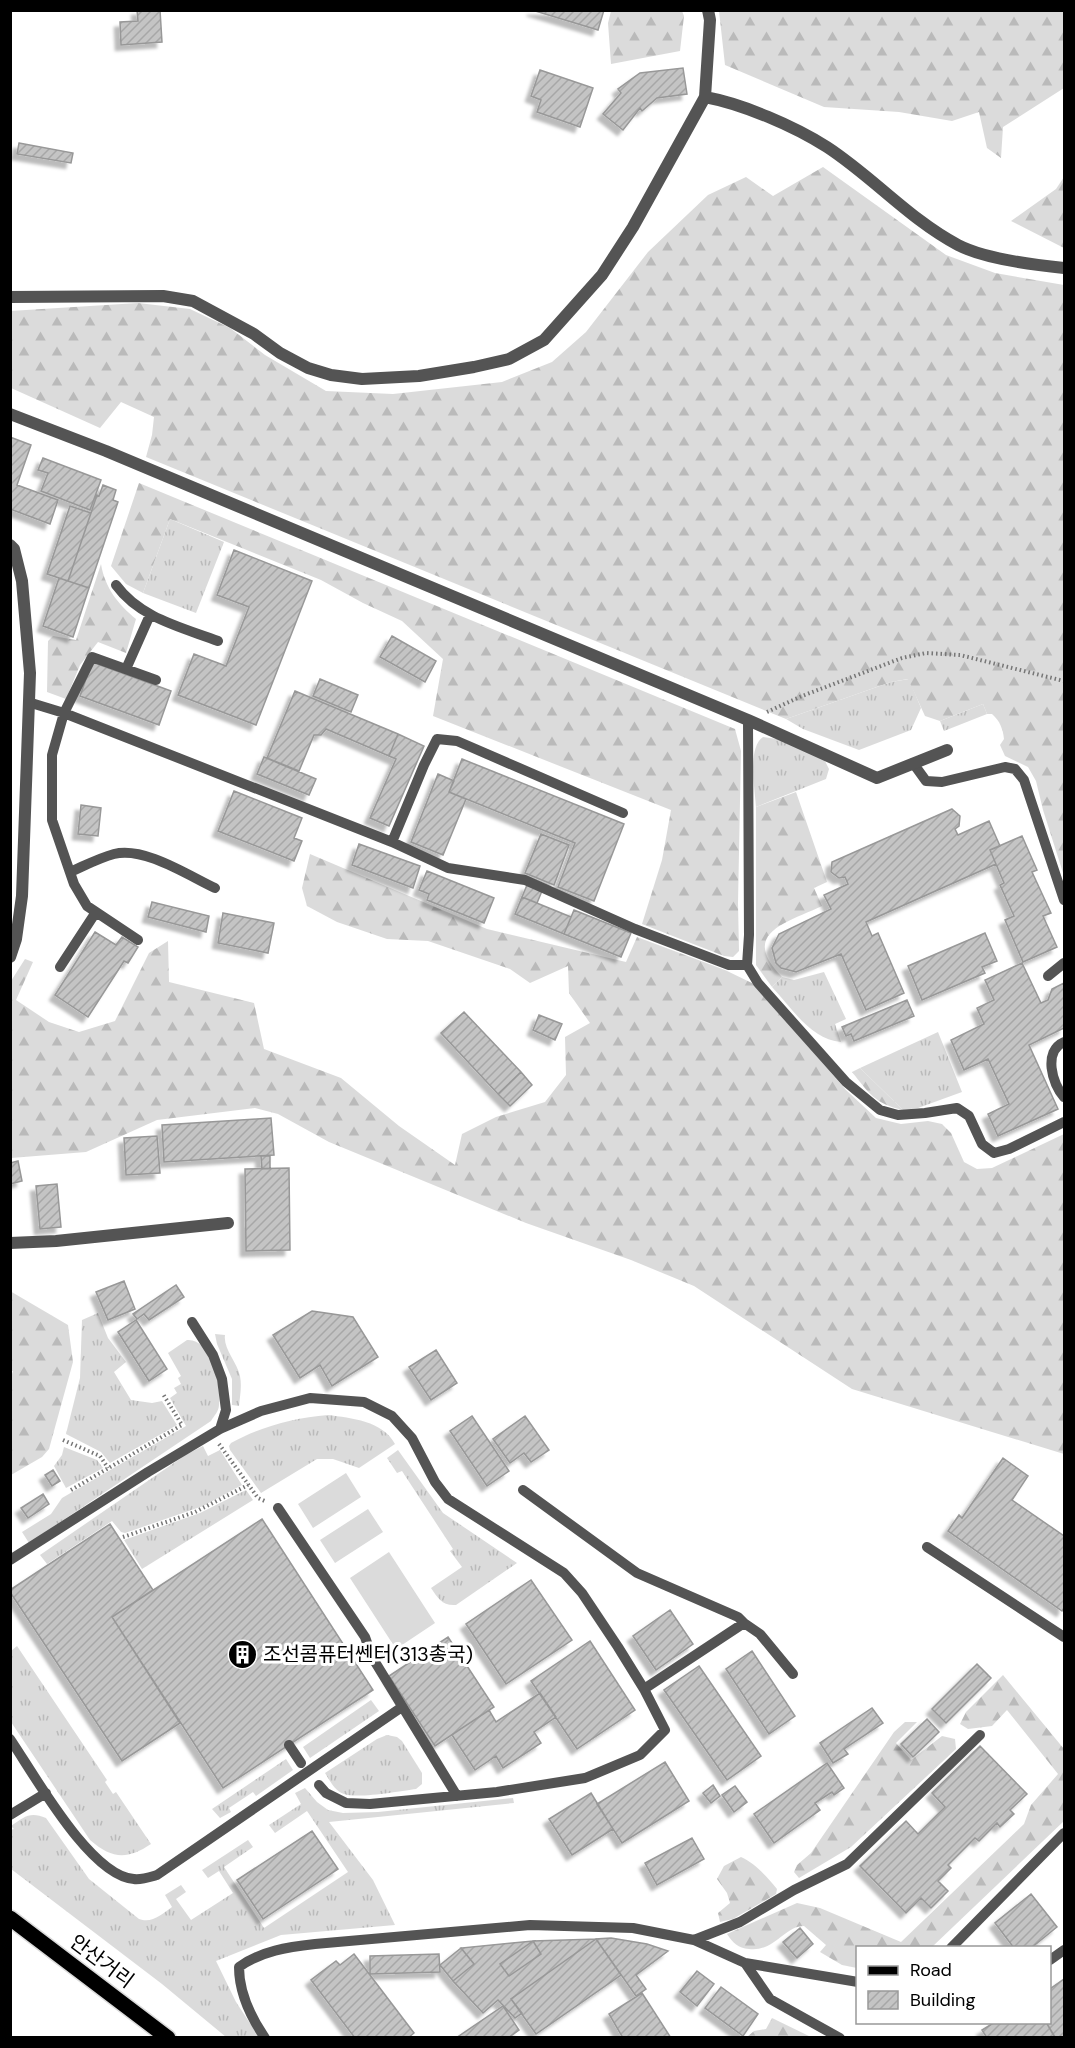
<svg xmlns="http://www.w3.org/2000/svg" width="1075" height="2048" viewBox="0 0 1075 2048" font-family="'DM Sans','Noto Sans KR',sans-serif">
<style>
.grass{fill:url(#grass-tufts)}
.forest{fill:url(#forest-firs)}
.garden{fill:#dbdbdb}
.building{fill:url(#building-hatch);stroke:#989898;stroke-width:1.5;filter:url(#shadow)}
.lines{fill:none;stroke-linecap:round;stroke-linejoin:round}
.primary-casing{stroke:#dbdbdb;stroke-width:18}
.path{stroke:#767676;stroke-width:4;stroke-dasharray:1.5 3;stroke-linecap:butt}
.service{stroke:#545454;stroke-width:10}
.minor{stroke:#545454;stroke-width:12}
.primary{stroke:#000;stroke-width:15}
.labels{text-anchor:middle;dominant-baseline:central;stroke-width:6;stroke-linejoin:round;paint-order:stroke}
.poi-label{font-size:20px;fill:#000;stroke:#fff;text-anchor:start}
.street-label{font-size:20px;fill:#000;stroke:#fff}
</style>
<defs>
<pattern id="grass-tufts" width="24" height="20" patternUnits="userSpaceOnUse" patternTransform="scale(1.5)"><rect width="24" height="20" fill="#dbdbdb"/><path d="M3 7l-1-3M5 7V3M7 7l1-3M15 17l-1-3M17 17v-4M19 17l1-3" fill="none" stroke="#bababa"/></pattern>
<pattern id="forest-firs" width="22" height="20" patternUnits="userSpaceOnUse" patternTransform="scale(1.5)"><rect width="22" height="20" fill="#dbdbdb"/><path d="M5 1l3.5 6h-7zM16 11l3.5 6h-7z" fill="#bababa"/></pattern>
<pattern id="building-hatch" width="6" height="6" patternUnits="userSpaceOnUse" patternTransform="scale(1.5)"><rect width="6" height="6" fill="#c4c4c4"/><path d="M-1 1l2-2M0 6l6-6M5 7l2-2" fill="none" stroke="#a7a7a7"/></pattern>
<filter id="shadow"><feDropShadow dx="-5.5" dy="5.5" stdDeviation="1.5" flood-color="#0004"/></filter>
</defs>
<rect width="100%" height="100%" fill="#fff"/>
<path class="grass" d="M170,519L224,542L196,613L143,593Z
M909,679L921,708L911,730L859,750L803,729L786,719L891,682Z
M983,704L987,714L944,731L940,721Z
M763,737L777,739L824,759L829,769L826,779L756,807C755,789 747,748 763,737Z
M824,972L846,1019L835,1024L841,1042C811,1040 791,1007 772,987L782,977L794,980Z
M938,1032L962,1092L918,1108L903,1110L860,1068Z
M98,1313L108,1338L126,1362L114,1372L131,1400L152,1403L162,1401L177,1425L110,1463L101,1452L66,1434L80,1378L82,1320Z
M215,1334L225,1335C223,1349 237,1362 240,1376C242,1386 240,1396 239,1406L232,1405V1379L217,1344Z
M187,1340C212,1338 221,1386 219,1405C219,1411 214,1416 211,1421L29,1543L22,1532L51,1514L62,1498L186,1426L170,1398L177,1393L174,1388L181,1384L178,1378L181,1376L168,1353Z
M328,1415C351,1418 383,1421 395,1444L359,1468L333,1459H317L261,1493L230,1450L229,1446L231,1443C262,1426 294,1418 328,1415Z
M203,1446L208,1456L220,1450L242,1485L203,1506L125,1533L121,1532L112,1521L47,1564L40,1555L187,1454Z
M64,1447L97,1460L103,1468L66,1488L54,1466L62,1455Z
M398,1450L443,1513L517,1563L456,1605C442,1606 438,1598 431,1588L462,1567L450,1551L453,1549L402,1471L397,1473L387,1458Z
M246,1490L253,1500L142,1569L124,1540L200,1513Z
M17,1646L107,1780L105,1782L113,1794L116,1792L151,1844C127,1860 112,1859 90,1840L11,1722V1651Z
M371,1700L379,1711L310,1758L303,1747Z
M387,1735L397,1737L402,1741L422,1773V1784L416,1789C401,1791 357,1799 344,1794C335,1791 330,1781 325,1773L377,1739Z
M286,1759L293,1770L256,1796L253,1792L229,1808L231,1812L220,1818L212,1809Z
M305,1788L317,1802L328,1810L343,1813L378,1812L513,1798L514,1803L329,1822L373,1880L395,1925L281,1935L216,1961L236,2002L259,2037H226L162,1984L11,1869L10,1830L14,1829L11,1826C24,1817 30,1811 46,1818L89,1879L139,1919C152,1924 162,1914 172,1907L165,1895L181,1885L186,1892L176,1899L191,1920L233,1893L219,1871L208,1878L202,1870L248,1840L253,1847L224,1867L264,1928L348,1872L307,1811L275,1833L269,1825L301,1804L295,1793Z"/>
<path class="forest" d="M611,11H682L684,16L680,51L611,64L608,23Z
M719,11H1064V88L1003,127L1001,158L987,148L979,112L952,121L899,112L824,107L725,65Z
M823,167L946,255L995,273L1064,285V876L1043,810L1036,781L1028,767L1005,756L1000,745L1004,739C1003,729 1000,721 992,714H987L983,704L940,721L925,716L908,679L891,682L786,719L146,457L152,435L154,417L121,402L100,428L11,388L10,311L138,303L190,309L230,328L265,355L326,391L393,394L502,382L552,362L586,332L648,252L708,195L746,177L773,196Z
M1064,177V248L1011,221L1056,189Z
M139,483L735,729L741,751L738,903L739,951L733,957L724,956L642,924L662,860L671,810L433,716L443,659L402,621L363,603L321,580L170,519L143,593L126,584L111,566Z
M101,564C105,588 118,604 136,619L126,653L98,642L80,665L66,699L47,692L48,641L53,636L76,640Z
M796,792L827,882L814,888L822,906C786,923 739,933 782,977L772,987L756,965V807Z
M310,854L487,929L626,962L637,937L725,970L754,984L846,1090L876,1118L901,1124L928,1121L942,1124L951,1133L964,1162L977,1169L992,1168L1064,1134V1454L852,1389L694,1286L631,1260L526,1223L329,1142L278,1114L255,1108L157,1120L86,1152L11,1158V981L25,959L33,962L16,1000L49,1022L79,1032L115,1021L149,953L168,941L169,982L254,1003L264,1049L341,1078L399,1126L455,1165L462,1134L496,1117L545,1102L566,1075L565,1037L590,1023L569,993L568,966L530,983L510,969L428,941L387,939L337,922L307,906L302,888Z
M860,1068L903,1110C875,1104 869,1093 852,1072Z
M10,1291L68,1325L73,1362L49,1449L42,1457L11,1475L10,1380L13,1371H10Z
M1003,1675L1064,1749V1821L932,1947L858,1948L857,1968L842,1965L820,1952L826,1945L804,1926C784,1926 775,1952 749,1949C738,1948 733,1943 727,1934L797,1903L820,1908L901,1942L1024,1824L1031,1805L1058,1774L1007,1710L992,1726L968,1729L960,1724L966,1712Z
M905,1722H917L896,1743L911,1760L942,1736L955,1739L956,1749L851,1847L799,1878L794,1872L797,1865L811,1853L894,1732Z
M741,1857C755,1863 767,1877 777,1889L776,1894L733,1919L720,1922L718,1913L730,1903L727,1893L717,1879L724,1866Z
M772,2018L811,2037H747L754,2031L766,2029Z"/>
<path class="garden" d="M346,1473L361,1497L313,1528L298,1504Z
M368,1509L383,1532L335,1563L320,1540Z
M389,1552L435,1623L396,1649L350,1578Z"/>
<path class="building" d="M137,10H160L162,42L121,45L120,22L138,21Z
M532,10H604L598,30Z
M683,68L687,94L657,98L642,111L640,108L623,130L603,114L621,93L618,89L640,73Z
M540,70L593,88L580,127L537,112L541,100L531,96Z
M19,143L73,153L71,163L17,154Z
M10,437L31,445L17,485L58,500L50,524L10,509Z
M43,458L101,480L90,510L41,491L48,473L38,470Z
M103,485L116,490L113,500L118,502L89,588L68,581L97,495L99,496Z
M70,506L91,513L68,581L47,574Z
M234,550L312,581L256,725L178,695L194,654L226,666L249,607L217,595Z
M59,578L89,588L73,637L43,626Z
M392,636L436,661L425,682L380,657Z
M92,662L171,691L159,725L80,696Z
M320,679L358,695L351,712L313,696Z
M295,691L398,734L389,756L326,729L321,735H314L299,771L267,758Z
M398,734L424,746L389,826L370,818L396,759L389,756Z
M264,757L316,779L309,795L257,774Z
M462,759L624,824L594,901L558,887L575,843L449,792Z
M438,774L454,781L449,792L466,799L443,855L411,842Z
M234,791L302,818L294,838L302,841L294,861L218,831Z
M81,805L101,808L98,836L78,834Z
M952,809L960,816L959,826L955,829L958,835L989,821L1000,846L990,850L996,864L866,922L872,936L878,933L904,993L866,1010L841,954L796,972L781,968L776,963L772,948L779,934L831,909L824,895L848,884L845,877L839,878L831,872L832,862Z
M541,834L569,845L554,885L525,873Z
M1022,836L1037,870L1032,872L1051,913L1043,916L1057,947L1023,962L1005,920L1014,916L1000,885L1004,883L990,850Z
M359,844L420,866L413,888L352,865Z
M427,871L494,898L484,923L427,900L429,894L419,890Z
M527,885L542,891L537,903L522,897Z
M522,897L571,917L564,934L515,914Z
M152,902L209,916L206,932L148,917Z
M574,910L631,933L621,957L564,934Z
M223,913L274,923L268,953L218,943Z
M95,932L116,945L122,937L138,947L128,963L124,961L88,1017L55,995Z
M985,933L997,961L982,967L985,973L922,1000L908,966Z
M1022,963L1041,1003L1048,1000L1052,989L1064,983V1028L1029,1045L1058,1109L998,1136L988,1114L1009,1104L988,1059L964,1070L951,1040L984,1024L977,1008L994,1000L985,980Z
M907,1000L914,1016L854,1041L851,1034L846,1036L842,1027Z
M464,1012L521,1072L498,1094L441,1033Z
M539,1015L562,1024L555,1040L533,1030Z
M521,1072L532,1085L510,1106L498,1094Z
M271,1118L274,1155L164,1162L162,1125Z
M157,1136L160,1173L126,1175L124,1138Z
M261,1156H270V1169H262Z
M18,1161L22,1181L10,1184V1163Z
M289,1168L290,1250L246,1251L245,1169Z
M57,1184L61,1227L40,1229L36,1186Z
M124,1281L135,1309L108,1320L96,1292Z
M176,1285L184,1297L149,1320L144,1314L137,1319L133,1314Z
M312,1311L353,1317L378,1357L332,1386L320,1365L300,1378L273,1335Z
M136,1320L167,1369L149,1381L118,1332Z
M436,1350L457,1383L431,1400L409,1367Z
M472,1416L509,1471L487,1486L450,1431Z
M525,1416L549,1450L531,1462L524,1453L510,1463L493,1439Z
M1003,1458L1028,1476L1012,1500L1064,1536V1608L1062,1611L948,1531L959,1515L962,1518Z
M53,1470L60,1481L52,1486L45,1475Z
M43,1494L49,1504L28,1518L21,1508Z
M262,1519L373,1690L223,1788L112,1617Z
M110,1524L153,1590L112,1617L180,1723L122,1761L10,1592V1590Z
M531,1580L572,1640L506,1684L466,1624Z
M670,1610L693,1644L656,1670L633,1636Z
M448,1637L494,1707L435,1746L389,1676Z
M590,1641L635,1710L577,1749L531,1681Z
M752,1651L795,1716L769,1734L726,1669Z
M977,1664L991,1678L946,1723L932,1709Z
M699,1666L761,1756L727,1780L664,1690Z
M540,1693L556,1717L534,1732L541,1743L503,1768L496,1756L475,1770L452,1735L489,1710L496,1722Z
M872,1708L883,1723L844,1749L848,1754L833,1763L820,1743Z
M927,1719L939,1732L913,1757L901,1744Z
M980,1746L1027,1794L1010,1810L1014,1814L1000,1827L997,1823L979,1841L975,1838L948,1865L951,1868L938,1881L948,1891L931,1908L921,1898L906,1913L860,1866L906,1821L918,1834L945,1807L932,1793Z
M665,1762L689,1801L622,1843L597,1804Z
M827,1763L844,1788L834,1795L832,1792L815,1803L820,1810L774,1843L754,1814Z
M713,1785L720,1796L711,1803L703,1793Z
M735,1786L747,1802L734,1812L722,1795Z
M591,1793L613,1829L572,1855L549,1819Z
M312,1831L338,1869L263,1919L237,1880Z
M692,1838L704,1859L657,1885L645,1863Z
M1031,1894L1057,1927L1031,1948H1014L995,1923Z
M800,1928L813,1944L797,1958L783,1942Z
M611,1938L647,1944L668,1951L636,1975L646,1989L636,1996L596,1939Z
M596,1939L621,1975L536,2034L511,1999Z
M596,1939L511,1999L522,2013L515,2018L498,2000L483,2013L453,1981L474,1964L461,1948L533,1941L500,1964L509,1976L541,1954L533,1941Z
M533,1941L541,1954L509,1976L500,1964Z
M461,1948L474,1964L453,1981L440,1965Z
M354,1954L414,2033L408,2038H355L311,1980L336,1961L340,1965Z
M439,1954L440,1972L370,1974V1956Z
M697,1971L714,1984L697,2006L680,1992Z
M1064,1979V2038H1055L1046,2022H1050V1989Z
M721,1987L758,2014L743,2036L705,2008Z
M642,1993L671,2038H623L609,2014Z
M503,2006L519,2030L508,2038H456Z
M995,2022H1046L1055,2037L987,2038L982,2030Z"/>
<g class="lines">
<defs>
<path id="primary" d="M10,1918L168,2038"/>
</defs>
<use href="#primary" class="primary-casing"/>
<path class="path" d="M767,712L802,696L902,658L926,653L960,655L1064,681
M63,1440L100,1456L108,1468
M219,1444L258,1498L267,1502
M71,1490L182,1425L163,1394
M123,1537L195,1512L248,1485"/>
<path class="service" d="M116,585C140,618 181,627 218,641
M126,669L150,615
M28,702L64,713L392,842L424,765L437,739L457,741L623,813
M748,720L749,935L747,965L758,983L846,1082L880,1110L898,1115L925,1113L957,1108L969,1116L982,1144L994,1153L1009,1149L1064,1122
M913,763L926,781L942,782L1005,767L1015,769L1024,780L1064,900
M392,842L448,868L525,880L635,929L729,965H747
M70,872C84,866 99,858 114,854C144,846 189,876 215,888
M138,940L87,906L74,884L52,820V755L64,713L92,657L156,680
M60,967L96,912
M1048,976L1064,963
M1064,1042C1043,1051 1052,1084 1064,1097
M192,1322L213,1355L222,1379L226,1410L220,1429
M523,1490L637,1573L738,1617L744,1623
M278,1508L365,1637L372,1657L457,1796
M927,1547L1064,1637
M10,1560L148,1472L220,1429L261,1411L310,1398L364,1402L392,1416L412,1438L435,1482L448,1499L564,1573L582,1593L618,1647L644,1689L665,1730L640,1755L585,1778L497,1792L370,1804L346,1803L326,1793L319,1785
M644,1689L744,1623L760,1634L793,1674
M10,1739C34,1774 90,1876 134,1879C141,1880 150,1877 157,1875L402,1707
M289,1745L301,1763
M10,1815L46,1793
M694,1940L740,1922L794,1890L847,1864L980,1735
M951,1948L1064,1833
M1050,1960L1064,1950
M745,1963L858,1982
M265,2038C250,2016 239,1993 239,1967C261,1951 288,1947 315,1944L530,1925L633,1928L694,1940L745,1963L770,1999L840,2038"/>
<path class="minor" d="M705,97L710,20L708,10
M10,297L163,296L193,301L254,334L280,353L308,368L331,375L362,379L419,376L474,367L509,359L544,340L602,275L633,227L705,97C743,104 794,126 827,147C873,177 909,219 958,245C985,259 1034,265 1064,268
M10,414L106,451L748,720L877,778L947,750
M10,545L14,549L22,581L30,673L22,896L16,939L10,957
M10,1243L56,1241L228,1223"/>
<use href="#primary" class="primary"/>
</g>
<defs>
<symbol id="building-disc" viewBox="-11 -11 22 22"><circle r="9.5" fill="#000" stroke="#fff"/><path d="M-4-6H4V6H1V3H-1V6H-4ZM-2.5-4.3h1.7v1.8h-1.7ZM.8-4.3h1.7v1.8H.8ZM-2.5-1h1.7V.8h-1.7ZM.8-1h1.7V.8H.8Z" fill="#fff"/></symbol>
</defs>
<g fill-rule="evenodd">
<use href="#building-disc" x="226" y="1638" width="33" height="33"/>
</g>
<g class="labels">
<g class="poi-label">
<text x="263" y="1654">조선콤퓨터쎈터(313총국)</text>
</g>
<g class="street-label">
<text transform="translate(102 1961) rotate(37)">안산거리</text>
</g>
</g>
<rect width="1075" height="2048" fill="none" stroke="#000000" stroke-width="24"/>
<rect x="856" y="1946" width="195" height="78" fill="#ffffff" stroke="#999999" stroke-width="1.5"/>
<rect x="868" y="1966" width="30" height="9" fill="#000000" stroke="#999999" stroke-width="1.5"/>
<text x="910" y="1976" font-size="18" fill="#000000">Road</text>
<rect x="868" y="1991" width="30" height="18" fill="url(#building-hatch)" stroke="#999999" stroke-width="1.5"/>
<text x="910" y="2006" font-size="18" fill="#000000">Building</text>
</svg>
